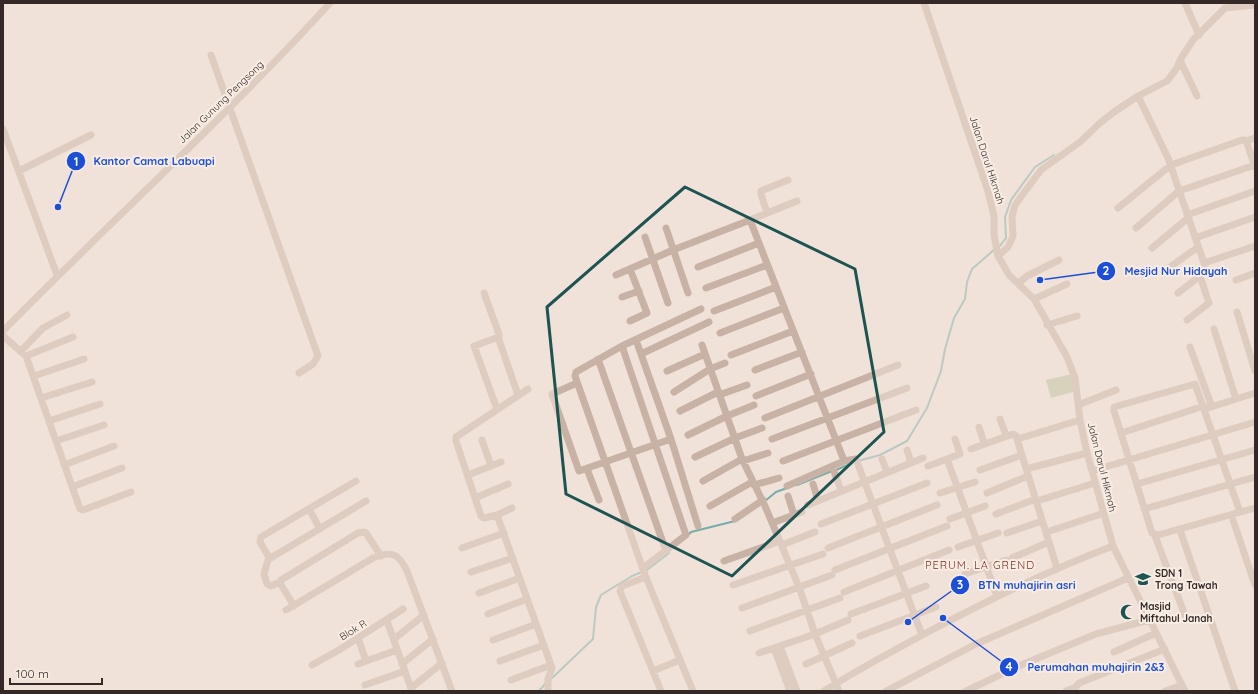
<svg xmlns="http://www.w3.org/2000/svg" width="1258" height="694" viewBox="0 0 1258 694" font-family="Quicksand,sans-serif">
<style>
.green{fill:#b6bf99}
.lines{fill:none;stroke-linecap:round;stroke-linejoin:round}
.stream{stroke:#78ada9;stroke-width:2}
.minor{stroke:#c8b1a5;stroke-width:7}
.marked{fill:none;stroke:#1d5452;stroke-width:3;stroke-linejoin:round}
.labels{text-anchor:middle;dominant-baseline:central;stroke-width:4;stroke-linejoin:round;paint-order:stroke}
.street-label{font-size:10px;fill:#342926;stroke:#f8ede4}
.poi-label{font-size:10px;font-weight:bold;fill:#342926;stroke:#f8ede4;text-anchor:start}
.neighbourhood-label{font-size:11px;letter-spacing:1px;fill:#812e21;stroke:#f8ede4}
.leader{fill:none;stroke:#1d4ed8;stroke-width:1.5}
.callout-dot{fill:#1d4ed8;stroke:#f8ede4;stroke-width:1.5}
.mark-label{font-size:12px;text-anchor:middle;font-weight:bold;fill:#fff}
.callout-label{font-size:11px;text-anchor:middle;font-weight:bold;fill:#1d4ed8;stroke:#f8ede4;stroke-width:4;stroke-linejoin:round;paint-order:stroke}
</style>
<rect width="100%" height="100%" fill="#f0e2d8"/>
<path class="green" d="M1072,374L1076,391L1051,398L1046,380Z"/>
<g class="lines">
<path class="stream" d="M999,247L1006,238L1005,217L1011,200L1035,167L1054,155
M858,461L880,455L907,441L927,408L941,371L945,349L954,318L965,299L967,282L972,269L995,249
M836,470L852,463
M797,485L832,471
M765,501L776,492L787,488
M688,535L691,532L735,521
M551,679L593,639L596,607L601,595L632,576L647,570L669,553
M539,691L546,683"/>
<path class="minor" d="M924,3L988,191L994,216V235L998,256L1009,275L1034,299L1067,357L1075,378L1080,420L1087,453L1113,546L1185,691
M1185,3L1199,35
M211,55L318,356L313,364L299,373
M1180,60L1193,40L1225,8L1255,5
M1138,96L1168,158L1204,263V271L1200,276L1209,303L1187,320
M3,129L57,275
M1246,141L1255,138
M19,171L91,135
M1118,208L1171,165L1242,140H1245L1247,143L1255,167
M767,213L761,194V191L788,180
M1187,215L1255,191
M750,220L797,201
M666,228L688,293
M1136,228L1179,191L1255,165
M645,237L668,303
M1195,238L1255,217
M1152,248L1188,218
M998,256L1008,247L1013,236L1012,217L1015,205L1041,170L1080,142L1101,122L1114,112L1138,96L1167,81L1177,68L1180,60L1197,96
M1204,263L1255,246
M698,267L759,243
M630,269L647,313L630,321
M1163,272L1198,247
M616,275L673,250L750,220L843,458L844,461L856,459L922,635
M1236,280L1255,273
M1019,283L1027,276L1059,260
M706,288L767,265
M484,293L499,334V340L518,395
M1178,293L1200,276
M622,297L639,291
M1034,299L1067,284
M714,311L776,287
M1237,312L1255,371
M1047,325L1077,316
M1214,329L1236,399
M3,331C111,221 226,117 330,3
M720,333L784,308
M3,336L26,356L80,509L83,510L131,492
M636,340L671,439
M702,345L742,459L765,506L799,587L815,634L839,691
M622,346L686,535L643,568
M1190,347L1212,407
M21,351L43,328L67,315
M641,354L709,322
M731,355L793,331
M26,356L73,337
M598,359L666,551
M755,370L802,352
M667,371L705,354
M34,376L84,359
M577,383L552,394L579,471L671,439L698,526
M674,392L710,369L725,363
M719,395L747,385
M756,396L811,374
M41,398L92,382
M1078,405L1116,390
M1208,408L1255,393
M497,409L474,346L499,337
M680,411L718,392
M765,418L898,365
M1000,419L1006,435
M49,421L100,404
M979,427L984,443
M1121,433L1204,406
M688,435L727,416L754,405
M1021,438L1080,420
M772,439L907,388
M482,440L491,466
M56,441L104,425
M971,449L1013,434L1016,436L1057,568
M907,450L911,463
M695,457L735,438L762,428
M882,459L887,472
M947,459L960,454L955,439
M743,461L768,453
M783,461L916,410
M64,465L114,446
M832,466L841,490
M928,466L947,459L997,596
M1030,468L1087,453
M587,469L599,500
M980,470L1022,455
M1092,471L1255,422
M468,475L501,462
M703,481L742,459
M813,484L818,500
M1137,484L1255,450
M754,485L779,478
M787,486L844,461
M72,487L122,468
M940,493L975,482
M987,493L1028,476
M788,496L794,515
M475,498L508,484
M1040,500L1095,483
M808,505L923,458
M710,506L752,482
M512,508L497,515L484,518L481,516L456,441V437L528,389
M309,509L320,529
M1144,509L1255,477
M1240,512L1195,384L1114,407V411L1152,533L1158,535L1255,508
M996,514L1036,499
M497,515L552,668L548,679V691
M735,519L763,500
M950,519L985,506
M1233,520L1255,585
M772,523L802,512
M821,524L927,483
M1180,530L1235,691
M1050,531L1104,513
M1007,533L1042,521
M1155,536L1186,618
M782,545L815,532
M958,547L998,533
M462,548L504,533
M828,548L937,505
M1012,558L1049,542
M269,559L366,501
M724,561L780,541
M835,570L947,526
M471,572L513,558
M965,574L1006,560
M646,577L622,586L620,591L661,691
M280,582L271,586L267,584L264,574L269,557L260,542L261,537L356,481
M733,585L823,554
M844,592L949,550
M479,593L520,578
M294,606L280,583L281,580L358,533L364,532L366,533L381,556
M742,608L832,575
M286,610L373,558C392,550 399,554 407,571L452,691
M488,614L527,599
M851,614L926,586
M387,621L412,691
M750,631L840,598
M860,636L936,607
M358,638L366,661
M394,639L424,615
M493,640L536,624
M780,646L797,691
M774,648L790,691
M1114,652L1156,633
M759,653L815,634L848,620
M500,661L544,645
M358,664L397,650
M402,664L433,639
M806,664L852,643
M312,665L339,650L403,609
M653,671L680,660
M511,680L551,665
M365,685L405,671
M411,688L442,663
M693,691L645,575L575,376L576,372L622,346L701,309
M824,691C858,669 893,651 928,632C988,600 1049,570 1113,546
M886,691L976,644L1128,578
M966,691L1021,665L1096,634L1149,620
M1066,691L1076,687L1079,683L1165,649
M1165,691L1182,685"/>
</g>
<path d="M0 0H1258V694H0ZM685,187L855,269L884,432L732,576L566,494L547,307Z" fill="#f0e2d8" fill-opacity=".55" fill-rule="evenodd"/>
<path class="marked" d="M685,187L855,269L884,432L732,576L566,494L547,307Z"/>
<defs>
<symbol id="school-bare" viewBox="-9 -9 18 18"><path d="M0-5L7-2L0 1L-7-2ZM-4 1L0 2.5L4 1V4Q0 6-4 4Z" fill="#1d5452" stroke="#f8ede4" stroke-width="2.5" paint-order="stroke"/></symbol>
<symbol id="mosque-bare" viewBox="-9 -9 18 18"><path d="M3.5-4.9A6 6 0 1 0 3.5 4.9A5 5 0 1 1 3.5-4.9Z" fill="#1d5452" stroke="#f8ede4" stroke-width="2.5" paint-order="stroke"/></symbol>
</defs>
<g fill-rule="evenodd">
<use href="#school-bare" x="1132" y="568" width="22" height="22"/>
<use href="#mosque-bare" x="1117" y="601" width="22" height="22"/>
</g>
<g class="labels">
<g class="street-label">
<text transform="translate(221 102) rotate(-44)">Jalan Gunung Pengsong</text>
<text transform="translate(987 160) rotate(72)">Jalan Darul Hikmah</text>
<text transform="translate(1102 467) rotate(76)">Jalan Darul Hikmah</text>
<text transform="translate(353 630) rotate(-32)">Blok R</text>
</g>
<g class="poi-label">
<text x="1155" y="573">SDN 1<tspan x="1155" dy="12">Trong Tawah</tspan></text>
<text x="1140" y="606">Masjid<tspan x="1140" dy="12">Miftahul Janah</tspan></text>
</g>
<g class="neighbourhood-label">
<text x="980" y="565">PERUM. LA GREND</text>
</g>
</g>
<path class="leader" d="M58 207L76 161M1040 280L1106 271M908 622L960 585M943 618L1009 667"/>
<g class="callout-dot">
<circle cx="58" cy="207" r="4"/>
<circle cx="1040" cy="280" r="4"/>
<circle cx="908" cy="622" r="4"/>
<circle cx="943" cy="618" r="4"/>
<circle cx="76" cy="161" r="10"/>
<circle cx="1106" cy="271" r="10"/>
<circle cx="960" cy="585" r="10"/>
<circle cx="1009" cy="667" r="10"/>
</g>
<g class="mark-label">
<text x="76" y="166">1</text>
<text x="1106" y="275">2</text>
<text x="960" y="589">3</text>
<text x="1009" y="671">4</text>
</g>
<g class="callout-label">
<text x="154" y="165">Kantor Camat Labuapi</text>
<text x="1176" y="275">Mesjid Nur Hidayah</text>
<text x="1027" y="589">BTN muhajirin asri</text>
<text x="1096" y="671">Perumahan muhajirin 2&amp;3</text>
</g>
<rect width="1258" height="694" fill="none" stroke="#342926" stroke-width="8"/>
<path d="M10 678v6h92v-6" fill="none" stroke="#342926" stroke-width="2"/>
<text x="16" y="678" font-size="12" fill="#342926" stroke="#f8ede4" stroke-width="3" paint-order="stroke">100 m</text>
</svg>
